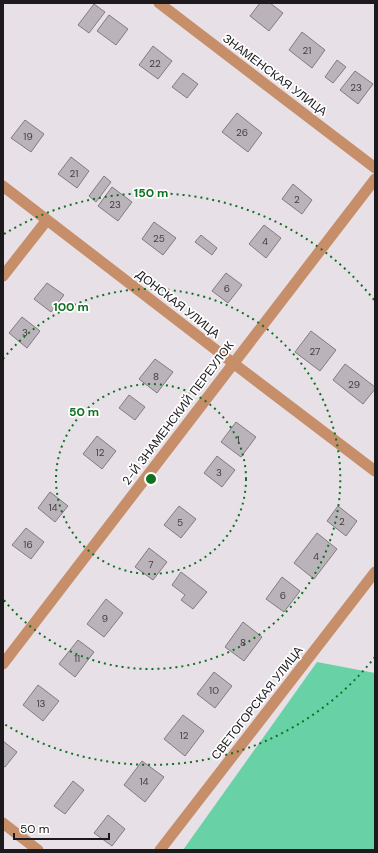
<svg xmlns="http://www.w3.org/2000/svg" width="378" height="853" viewBox="0 0 378 853" font-family="'DM Sans',sans-serif">
<style>
.green{fill:#68d2a6}
.building{fill:#bab3b9;stroke:#827c81}
.lines{fill:none;stroke-linecap:round;stroke-linejoin:round}
.minor{stroke:#c78e6a;stroke-width:11}
.ring{fill:none;stroke:#0f7222;stroke-width:2;stroke-dasharray:2 4}
.labels{text-anchor:middle;dominant-baseline:central;stroke-width:3.5;stroke-linejoin:round;paint-order:stroke}
.number-label{font-size:10px;fill:#444044}
.street-label{font-size:12px;fill:#1d1a1d;stroke:#fff}
.centre{fill:#0f7222;stroke:#fff;stroke-width:2}
.ring-label{font-size:12px;text-anchor:middle;font-weight:bold;fill:#0f7222;stroke:#fff;stroke-width:3.5;stroke-linejoin:round;paint-order:stroke}
</style>
<rect width="100%" height="100%" fill="#e7e0e6"/>
<path class="green" d="M317,662L375,673V850H183Z"/>
<path class="building" d="M260,3H270L283,13L269,31L250,16Z
M94,4L105,12L89,33L78,25Z
M109,15L128,29L116,45L97,31Z
M302,32L325,50L312,68L289,50Z
M153,46L172,61L158,79L139,65Z
M337,60L346,67L333,83L325,77Z
M355,71L373,84L358,104L340,90Z
M183,73L198,84L187,98L172,87Z
M237,113L262,133L248,152L222,132Z
M25,120L44,134L31,152L11,138Z
M71,157L89,171L77,188L58,174Z
M104,176L111,182L96,202L89,196Z
M293,184L312,200L302,214L282,199Z
M112,187L132,202L118,221L98,206Z
M154,222L176,238L163,255L142,239Z
M264,225L281,238L266,258L249,244Z
M201,235L217,248L212,255L195,242Z
M226,273L242,285L228,303L212,291Z
M47,283L64,295L51,312L34,299Z
M22,317L40,331L27,348L9,333Z
M311,331L336,350L320,371L295,352Z
M155,359L173,372L157,393L139,379Z
M345,364L375,387V389L363,404L333,380Z
M129,395L145,407L135,420L119,408Z
M236,422L256,437L241,457L221,442Z
M97,436L116,451L102,469L83,454Z
M217,456L235,470L222,487L204,473Z
M50,492L68,506L55,522L38,508Z
M179,506L196,519L181,538L164,525Z
M338,506L357,521L346,536L327,521Z
M26,528L44,542L31,559L12,545Z
M317,533L337,549L314,579L294,563Z
M149,548L167,562L153,580L135,567Z
M181,572L207,592L193,609L181,600L185,595L172,585Z
M282,577L300,591L284,612L266,599Z
M106,599L123,613L104,637L87,624Z
M243,622L262,637L244,661L225,647Z
M78,640L94,652L75,677L59,664Z
M214,672L232,686L215,708L197,694Z
M38,685L59,701L43,721L23,705Z
M183,715L204,731L185,756L164,739Z
M3,741L17,752L5,767L3,766Z
M142,761L164,777L145,802L124,785Z
M73,781L84,790L65,814L54,806Z
M108,815L125,829L112,846L94,833Z"/>
<g class="lines">
<path class="minor" d="M159,3L375,168
M3,186L233,363L375,471
M3,276L47,220
M3,664L375,179
M3,823L38,850
M160,850L375,572"/>
</g>
<g class="ring">
<circle cx="151" cy="479" r="95"/>
<path d="M3 359A190 190 0 1 1 3 599"/>
<path d="M375 657A286 286 0 0 1 4 724M4 234A286 286 0 0 1 375 301"/>
</g>
<g class="labels">
<g class="number-label">
<text x="307" y="50">21</text>
<text x="155" y="63">22</text>
<text x="356" y="87">23</text>
<text x="242" y="132">26</text>
<text x="28" y="136">19</text>
<text x="74" y="173">21</text>
<text x="297" y="199">2</text>
<text x="115" y="204">23</text>
<text x="159" y="238">25</text>
<text x="265" y="241">4</text>
<text x="227" y="288">6</text>
<text x="25" y="332">3</text>
<text x="315" y="351">27</text>
<text x="156" y="376">8</text>
<text x="354" y="384">29</text>
<text x="238" y="439">1</text>
<text x="100" y="452">12</text>
<text x="219" y="472">3</text>
<text x="53" y="507">14</text>
<text x="342" y="521">2</text>
<text x="180" y="522">5</text>
<text x="28" y="544">16</text>
<text x="316" y="556">4</text>
<text x="151" y="564">7</text>
<text x="283" y="595">6</text>
<text x="105" y="618">9</text>
<text x="243" y="642">8</text>
<text x="77" y="658">11</text>
<text x="214" y="690">10</text>
<text x="41" y="703">13</text>
<text x="184" y="735">12</text>
<text x="144" y="781">14</text>
</g>
<g class="street-label">
<text transform="translate(275 75) rotate(37)">ЗНАМЕНСКАЯ УЛИЦА</text>
<text transform="translate(178 304) rotate(38)">ДОНСКАЯ УЛИЦА</text>
<text transform="translate(178 413) rotate(-53)">2-Й ЗНАМЕНСКИЙ ПЕРЕУЛОК</text>
<text transform="translate(257 703) rotate(-52)">СВЕТОГОРСКАЯ УЛИЦА</text>
</g>
</g>
<circle cx="151" cy="479" r="6" class="centre"/>
<g class="ring-label">
<text x="151" y="197">150 m</text>
<text x="71" y="311">100 m</text>
<text x="84" y="416">50 m</text>
</g>
<rect width="378" height="853" fill="none" stroke="#1d1a1d" stroke-width="8"/>
<path d="M14 833v6h95v-6" fill="none" stroke="#1d1a1d" stroke-width="2"/>
<text x="20" y="833" font-size="12" fill="#1d1a1d" stroke="#ffffff" stroke-width="3" paint-order="stroke">50 m</text>
</svg>
